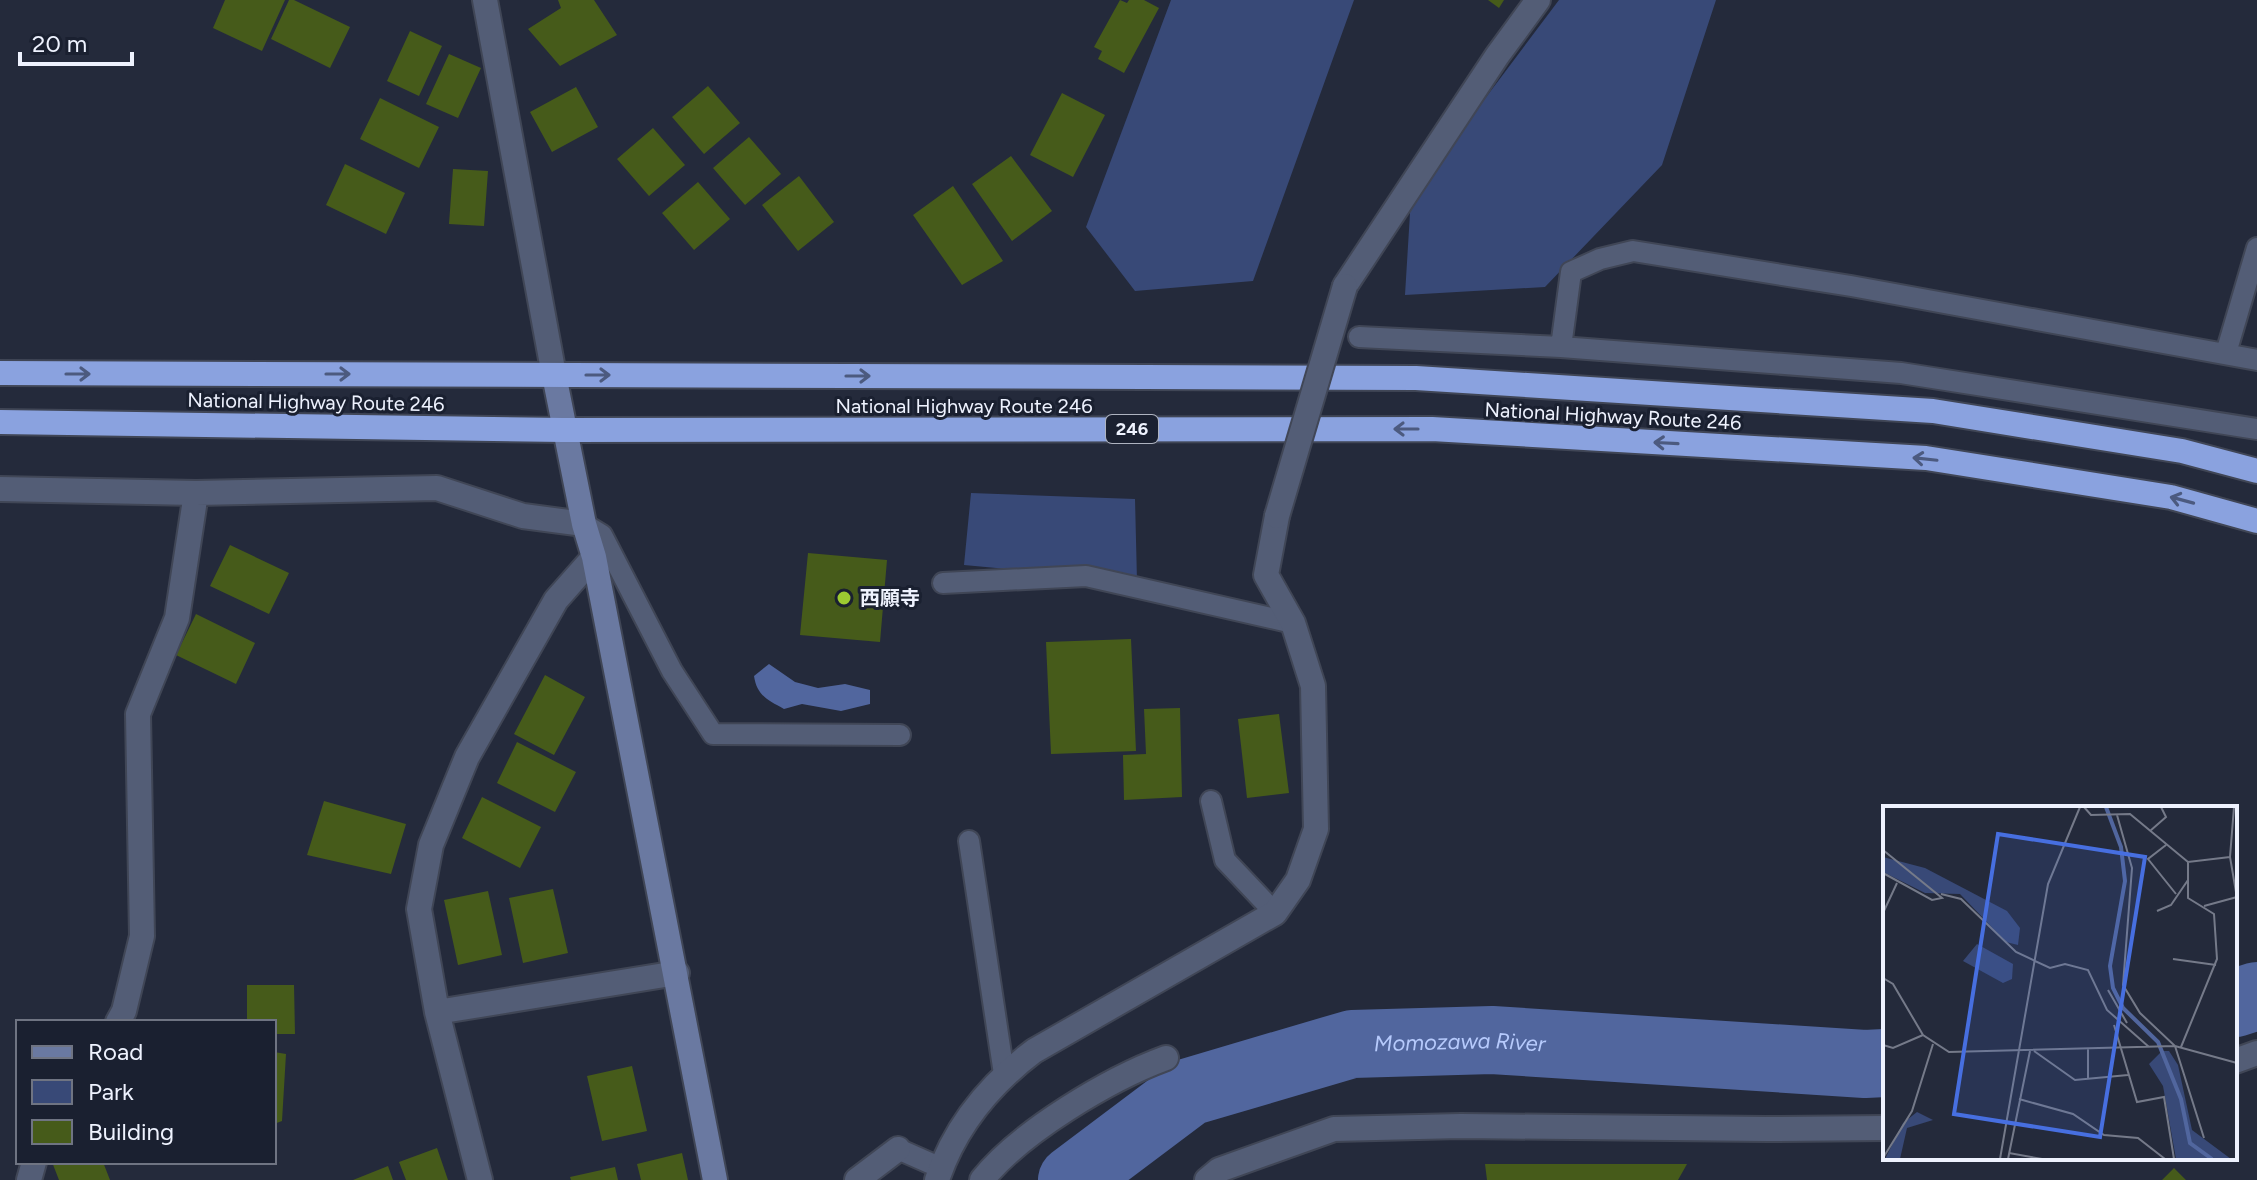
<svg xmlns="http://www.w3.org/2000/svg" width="2257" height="1180" viewBox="0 0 2257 1180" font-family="Figtree,'Noto Sans JP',sans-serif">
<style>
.green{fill:#384977}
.water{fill:#51669e}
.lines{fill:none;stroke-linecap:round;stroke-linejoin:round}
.river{stroke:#51669e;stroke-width:68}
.building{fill:#465b1a}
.lane-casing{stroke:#404656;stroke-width:24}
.street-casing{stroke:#404656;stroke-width:28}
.secondary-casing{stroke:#404656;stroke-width:28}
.highway-casing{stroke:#404656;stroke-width:28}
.lane{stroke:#535d76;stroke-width:20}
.street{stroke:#535d76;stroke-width:24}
.secondary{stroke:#6a79a1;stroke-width:24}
.highway{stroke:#8aa2df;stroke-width:24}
.street-bridge-casing{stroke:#404656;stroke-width:28;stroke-linecap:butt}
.street-bridge{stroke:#535d76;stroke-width:24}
.oneway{stroke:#4c5a7f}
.poi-dot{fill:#9cca31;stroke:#1a2030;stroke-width:3}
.labels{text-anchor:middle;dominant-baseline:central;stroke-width:6;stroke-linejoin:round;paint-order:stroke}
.shield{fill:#1a2030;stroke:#aeb3c0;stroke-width:2}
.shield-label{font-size:18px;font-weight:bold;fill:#eef2fe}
.street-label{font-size:20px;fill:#eef2fe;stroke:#1a2030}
.poi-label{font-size:20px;font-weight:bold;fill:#eef2fe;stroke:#1a2030;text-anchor:start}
.water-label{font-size:22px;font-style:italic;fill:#b6cafc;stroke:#1a2030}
.inset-river{fill:none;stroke:#51669e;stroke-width:4}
.inset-road{fill:none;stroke:#757a89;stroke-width:2}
.view{fill:#476fe0;fill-opacity:0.15;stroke:#476fe0;stroke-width:4}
.inset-edge{fill:none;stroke:#eef2fe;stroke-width:4}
</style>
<rect width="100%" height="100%" fill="#242a3b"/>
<path class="green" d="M1171,0H1354L1253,281L1135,291L1086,227Z
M1559,0H1716L1662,165L1545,287L1405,295L1411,197Z
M971,493L1135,499L1137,581L964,565Z"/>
<path class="water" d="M769,664L795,682L818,688L845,684L870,690V704L841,711L802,704L784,709C768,700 757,696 754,676Z"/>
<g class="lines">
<g class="river">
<path d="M2235,1003L2257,996"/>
<path id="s1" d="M1072,1180L1189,1092L1352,1044L1492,1040L1865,1064L1885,1063"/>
</g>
</g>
<path class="building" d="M225,0H285L262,51L213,28Z
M289,0H294L350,27L330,68L271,39Z
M558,0H594L617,35L560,66L528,29L561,8Z
M1120,0L1127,3L1129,0H1144L1159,8L1124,73L1098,59L1102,51L1094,47Z
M1488,0H1504L1499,8Z
M410,31L442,46L419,96L387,81Z
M449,54L481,68L458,118L426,104Z
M708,86L740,123L704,154L672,117Z
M576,87L598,127L552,152L530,112Z
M1062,93L1105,115L1073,177L1030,155Z
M380,98L439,127L419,168L360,139Z
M653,128L685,165L649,196L617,159Z
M749,137L781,174L745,205L713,168Z
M1011,156L1052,211L1012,241L972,184Z
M345,164L405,193L386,234L326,205Z
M453,169L488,171L484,226L449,224Z
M799,176L834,222L798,251L762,205Z
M698,182L730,219L694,250L662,213Z
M953,186L1003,261L962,285L913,215Z
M230,545L289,573L269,614L210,586Z
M808,553L887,560L880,642L800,635Z
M196,614L255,643L236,684L176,655Z
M1131,639L1136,751L1051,754L1046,642Z
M545,675L585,697L554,755L514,734Z
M1180,708L1182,797L1124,800L1123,755L1146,754L1144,709Z
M1279,714L1289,793L1247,798L1238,719Z
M517,742L576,772L555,812L497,783Z
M482,797L541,827L520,868L462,838Z
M324,801L406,824L391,874L307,855Z
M553,889L568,953L523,963L509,898Z
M488,891L502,955L458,965L444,900Z
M247,985H294L295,1034H274V1022H247Z
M274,1052L286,1054L282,1121L274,1124Z
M632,1066L647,1131L602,1141L587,1076Z
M437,1148L448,1180H406L399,1162Z
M682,1153L688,1180H641L637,1164Z
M52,1162H103L110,1180H59Z
M1485,1164H1687L1678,1180H1487Z
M388,1166L393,1180H353Z
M615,1167L618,1180H571L570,1177Z
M2174,1168L2186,1180H2162Z"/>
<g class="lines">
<defs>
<path id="lane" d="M1359,337L1561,347L1901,373L2257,429
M1561,347L1571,272L1600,259L1633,251L1851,286L2257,360
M2226,353L2257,248
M584,524L602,535L672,671L713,734L900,735
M943,583L1086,576L1293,623
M1211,801L1225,860L1275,913
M969,841L1004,1074
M898,1149L941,1168"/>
<path id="street" d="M485,0L554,375
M1345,286L1497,56L1538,0
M0,489L196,493L437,488L523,516L584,524
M437,1012L677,973
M118,1022L124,1011L142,936L138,714L177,618L196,493
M2235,1061L2257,1053
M29,1180L34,1162
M480,1180L437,1012L419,909L431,845L467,757L556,600L594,557
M857,1180L898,1149
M937,1180C955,1126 989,1085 1034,1051L1275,913L1298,880L1316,829L1313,686L1293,623L1266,575L1277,516
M982,1180C1020,1132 1109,1079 1166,1058
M1207,1180L1219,1170L1334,1129L1461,1126L1766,1129L1885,1128"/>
<path id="secondary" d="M554,375L584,524L594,557L715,1180"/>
<path id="highway" d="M0,373L1416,378L1933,411L2182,451L2257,471
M0,422L563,430L1432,429L1926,458L2171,497L2257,521"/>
</defs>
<use href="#lane" class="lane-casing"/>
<use href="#street" class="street-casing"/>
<use href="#secondary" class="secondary-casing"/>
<use href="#highway" class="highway-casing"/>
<use href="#lane" class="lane"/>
<use href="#street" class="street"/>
<use href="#secondary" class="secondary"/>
<use href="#highway" class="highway"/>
<defs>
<path id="street-bridge" d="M1277,516L1345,286"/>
</defs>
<use href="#street-bridge" class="street-bridge-casing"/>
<use href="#street-bridge" class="street-bridge"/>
</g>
<defs><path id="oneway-shaft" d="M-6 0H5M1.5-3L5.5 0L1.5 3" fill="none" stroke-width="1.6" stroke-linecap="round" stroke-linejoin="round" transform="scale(2)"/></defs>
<g class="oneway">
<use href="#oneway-shaft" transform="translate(78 374)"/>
<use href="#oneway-shaft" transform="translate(338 374)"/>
<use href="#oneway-shaft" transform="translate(598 375)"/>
<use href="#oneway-shaft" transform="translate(858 376)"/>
<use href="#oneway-shaft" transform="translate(1406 429) rotate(180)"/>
<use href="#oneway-shaft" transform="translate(1666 443) rotate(-177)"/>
<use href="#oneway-shaft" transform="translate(1925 459) rotate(-174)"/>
<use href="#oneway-shaft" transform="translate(2182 500) rotate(-165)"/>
</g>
<circle class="poi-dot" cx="844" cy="598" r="8"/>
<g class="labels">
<rect class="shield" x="1106" y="415" width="52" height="28" rx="6"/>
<g class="shield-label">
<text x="1132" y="429">246</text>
</g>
<g class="street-label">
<text transform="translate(316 402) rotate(1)">National Highway Route 246</text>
<text x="964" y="406">National Highway Route 246</text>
<text transform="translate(1613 416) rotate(3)">National Highway Route 246</text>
</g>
<g class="poi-label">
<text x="860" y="598">西願寺</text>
</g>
<g class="water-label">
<text stroke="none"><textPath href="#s1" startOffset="424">Momozawa River</textPath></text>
</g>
</g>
<g transform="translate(1883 806)">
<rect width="354" height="354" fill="#242a3b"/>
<path d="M0,51L42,62L124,105L137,122L135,139L123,136L77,88L42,87L0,66ZM94,138L130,158L129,173L120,177L80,155ZM279,245H286L295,259L309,324L348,353H293L280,280L266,258ZM34,306L50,314L24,322L17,353H2L20,317Z" fill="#384977"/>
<path class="inset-river" d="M223,1L238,41L242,75L227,160L230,182L240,202L275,236L298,293L307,337L329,353"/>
<path class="inset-road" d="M201,1L208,9L247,8L305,56L347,51M351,1L347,51L354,92M234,9L249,62L240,179L257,207L292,240L321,332M267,25L283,11L278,1M283,39L265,53L293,88M0,44L59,92L49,94L0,67M58,88L78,93L133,146L167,162L182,158L205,164L224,204L266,241M321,100L354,91M274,105L288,99L305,74M0,107L14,77M290,153L333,159M0,172L10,178L40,229L66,246L292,240L354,257M225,184L244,217M231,219L254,296L281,291L291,353M0,239L10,242L40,229M298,241L334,153L331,108L305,92V56M205,243V273M151,245L192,274L245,269M136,293L190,308L221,329L255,332L282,353M126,347L159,353M0,352L29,305L50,238M117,353L165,78L197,1M125,353L147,245"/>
<path class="view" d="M115,28L262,51L217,331L71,308Z"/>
<rect width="354" height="354" class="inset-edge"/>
</g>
<rect x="16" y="1020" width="260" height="144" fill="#1a2030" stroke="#6f7482" stroke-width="2"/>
<rect x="32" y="1046" width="40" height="12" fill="#6a79a1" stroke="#6f7482" stroke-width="2"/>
<text x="88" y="1060" font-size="24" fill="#eef2fe">Road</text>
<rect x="32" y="1080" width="40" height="24" fill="#384977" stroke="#6f7482" stroke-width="2"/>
<text x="88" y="1100" font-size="24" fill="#eef2fe">Park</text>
<rect x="32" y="1120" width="40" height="24" fill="#465b1a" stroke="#6f7482" stroke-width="2"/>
<text x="88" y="1140" font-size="24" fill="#eef2fe">Building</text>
<path d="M20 52v12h112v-12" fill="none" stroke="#eef2fe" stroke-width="4"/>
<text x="32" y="52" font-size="24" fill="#eef2fe" stroke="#1a2030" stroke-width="6" paint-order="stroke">20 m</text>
</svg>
